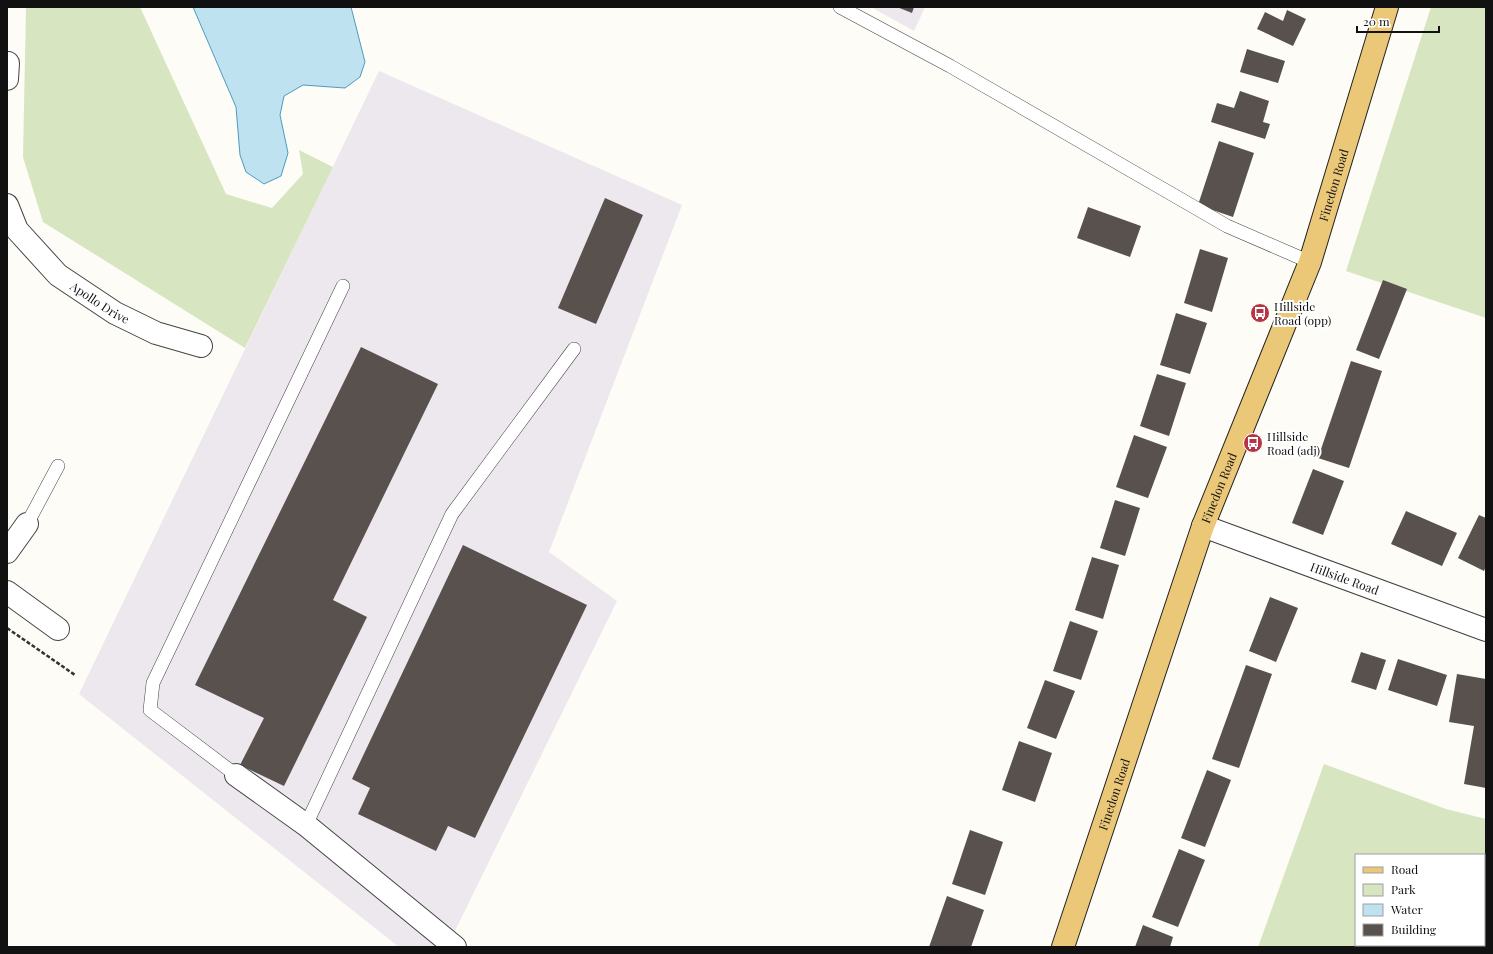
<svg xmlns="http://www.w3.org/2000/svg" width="1493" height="954" viewBox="0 0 1493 954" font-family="'Playfair Display',serif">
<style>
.industrial{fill:#ede7ee}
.green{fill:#d7e6c1;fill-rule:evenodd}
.water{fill:#bfe2f1;stroke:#4c9bc1}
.building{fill:#59514e}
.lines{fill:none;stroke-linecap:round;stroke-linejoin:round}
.lane-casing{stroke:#444;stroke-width:14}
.street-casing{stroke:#444;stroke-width:24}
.primary-casing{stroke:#222;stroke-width:24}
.path{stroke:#333;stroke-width:2.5;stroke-dasharray:4 2;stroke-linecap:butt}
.lane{stroke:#fff;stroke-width:13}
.street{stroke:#fff;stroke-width:22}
.primary{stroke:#ebc778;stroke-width:22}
.labels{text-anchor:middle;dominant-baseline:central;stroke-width:4;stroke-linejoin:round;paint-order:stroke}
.street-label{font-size:12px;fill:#111;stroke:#fff}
.poi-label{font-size:12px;fill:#111;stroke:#fff;text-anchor:start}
</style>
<rect width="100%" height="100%" fill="#fefcf6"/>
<path class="industrial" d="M871,7H925L914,31Z
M379,71L682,205L549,552L617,601L447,947H399L79,694Z"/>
<path class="green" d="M26,7H140L226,194L272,208L303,174L299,150L333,167L245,348L43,222L23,157Z
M1431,7H1486V318L1346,271Z
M1324,764L1446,809L1486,819V947H1258ZM1356,855H1484V945H1356Z"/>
<path class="water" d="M193,7H351L365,62L360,77L345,88L303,85L284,96L280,115L288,153L281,176L264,184L246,172L240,155L236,107Z"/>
<path class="building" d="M897,7H914L912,13Z
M1287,10L1306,19L1293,46L1257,29L1265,12L1283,21Z
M1247,49L1285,61L1278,83L1240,72Z
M1240,91L1269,101L1263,122L1270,124L1265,139L1211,122L1217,103L1234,108Z
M1219,141L1254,153L1233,217L1198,205Z
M605,198L643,215L596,324L558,308Z
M1088,207L1141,226L1130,257L1077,238Z
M1200,249L1228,258L1212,312L1184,303Z
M1383,280L1407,289L1379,359L1356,350Z
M1176,313L1207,323L1190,374L1160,365Z
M361,347L438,384L333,600L367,617L284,786L240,765L264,718L195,685Z
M1351,361L1382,371L1349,468L1318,458Z
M1157,374L1186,383L1169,436L1140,426Z
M1134,435L1167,447L1148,498L1116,487Z
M1313,469L1344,481L1323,535L1292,523Z
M1115,500L1140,508L1125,556L1100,548Z
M1406,511L1457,533L1442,566L1391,544Z
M1479,515L1486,518V566L1484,571L1458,558Z
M463,545L587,605L475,838L448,826L436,851L358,814L370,788L352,779Z
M1092,557L1119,565L1103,619L1075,610Z
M1270,597L1298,608L1276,662L1249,651Z
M1070,621L1098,631L1081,680L1053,671Z
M1361,652L1386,660L1376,690L1351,682Z
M1398,659L1447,675L1437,706L1388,690Z
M1246,665L1272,674L1239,768L1212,759Z
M1457,674L1486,679V788L1464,784L1474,726L1449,722Z
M1045,680L1075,691L1056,739L1027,728Z
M1019,741L1052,753L1035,802L1002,790Z
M1207,770L1231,780L1205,847L1181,838Z
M970,830L1003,842L985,895L952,884Z
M1179,849L1205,860L1178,927L1152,917Z
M947,896L984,910L971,947H929Z
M1143,925L1173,937L1170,947H1135Z"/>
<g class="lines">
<defs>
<path id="lane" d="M840,7L950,66L1227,226L1310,262
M27,524L58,466
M236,775L150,710L153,683L343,286
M306,825L452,514L574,349"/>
<g id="street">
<path d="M7,79L8,63"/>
<path id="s1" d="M7,205L17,230L58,275L115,313L156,333L201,346"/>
<path id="s2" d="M1203,526L1486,630"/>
<path d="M7,552L27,524"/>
<path d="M7,592L58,629"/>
<path d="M236,775L306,825L455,947"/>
</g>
<g id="primary">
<path id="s3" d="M1063,947L1203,526L1310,262L1387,7"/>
</g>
</defs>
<use href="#lane" class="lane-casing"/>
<use href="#street" class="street-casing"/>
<use href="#primary" class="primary-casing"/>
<path class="path" d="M7,628L75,675"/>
<use href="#lane" class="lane"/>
<use href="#street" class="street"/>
<use href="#primary" class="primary"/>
</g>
<defs>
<symbol id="bus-disc" viewBox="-11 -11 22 22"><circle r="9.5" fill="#b53545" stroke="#fff"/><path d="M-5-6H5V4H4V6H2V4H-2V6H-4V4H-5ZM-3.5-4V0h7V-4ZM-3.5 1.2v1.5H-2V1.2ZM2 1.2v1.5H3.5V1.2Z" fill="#fff"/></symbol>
</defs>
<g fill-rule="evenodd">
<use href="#bus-disc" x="1249" y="302" width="22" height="22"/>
<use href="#bus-disc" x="1242" y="432" width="22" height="22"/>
</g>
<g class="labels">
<g class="street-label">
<text stroke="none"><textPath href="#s3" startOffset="809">Finedon Road</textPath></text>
<text stroke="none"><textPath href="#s1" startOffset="138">Apollo Drive</textPath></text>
<text stroke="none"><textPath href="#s3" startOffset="485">Finedon Road</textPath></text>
<text stroke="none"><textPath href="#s2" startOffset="151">Hillside Road</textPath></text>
<text stroke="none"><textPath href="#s3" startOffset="161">Finedon Road</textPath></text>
</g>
<g class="poi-label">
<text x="1274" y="306">Hillside<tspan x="1274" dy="14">Road (opp)</tspan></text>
<text x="1267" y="436">Hillside<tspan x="1267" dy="14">Road (adj)</tspan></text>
</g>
</g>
<rect width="1493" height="954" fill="none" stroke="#111111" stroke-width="16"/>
<rect x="1355" y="854" width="130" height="92" fill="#ffffff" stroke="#a0a0a0"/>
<rect x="1363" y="867" width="20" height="6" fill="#ebc778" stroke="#a0a0a0"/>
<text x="1391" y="874" font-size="12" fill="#111111">Road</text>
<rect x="1363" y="884" width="20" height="12" fill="#d7e6c1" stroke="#a0a0a0"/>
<text x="1391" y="894" font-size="12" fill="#111111">Park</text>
<rect x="1363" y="904" width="20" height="12" fill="#bfe2f1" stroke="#a0a0a0"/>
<text x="1391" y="914" font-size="12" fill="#111111">Water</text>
<rect x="1363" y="924" width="20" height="12" fill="#59514e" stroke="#a0a0a0"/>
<text x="1391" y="934" font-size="12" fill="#111111">Building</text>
<path d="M1357 26v6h82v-6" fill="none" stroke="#111111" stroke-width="2"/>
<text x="1363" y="26" font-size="12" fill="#111111" stroke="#ffffff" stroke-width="3" paint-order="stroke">20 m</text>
</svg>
